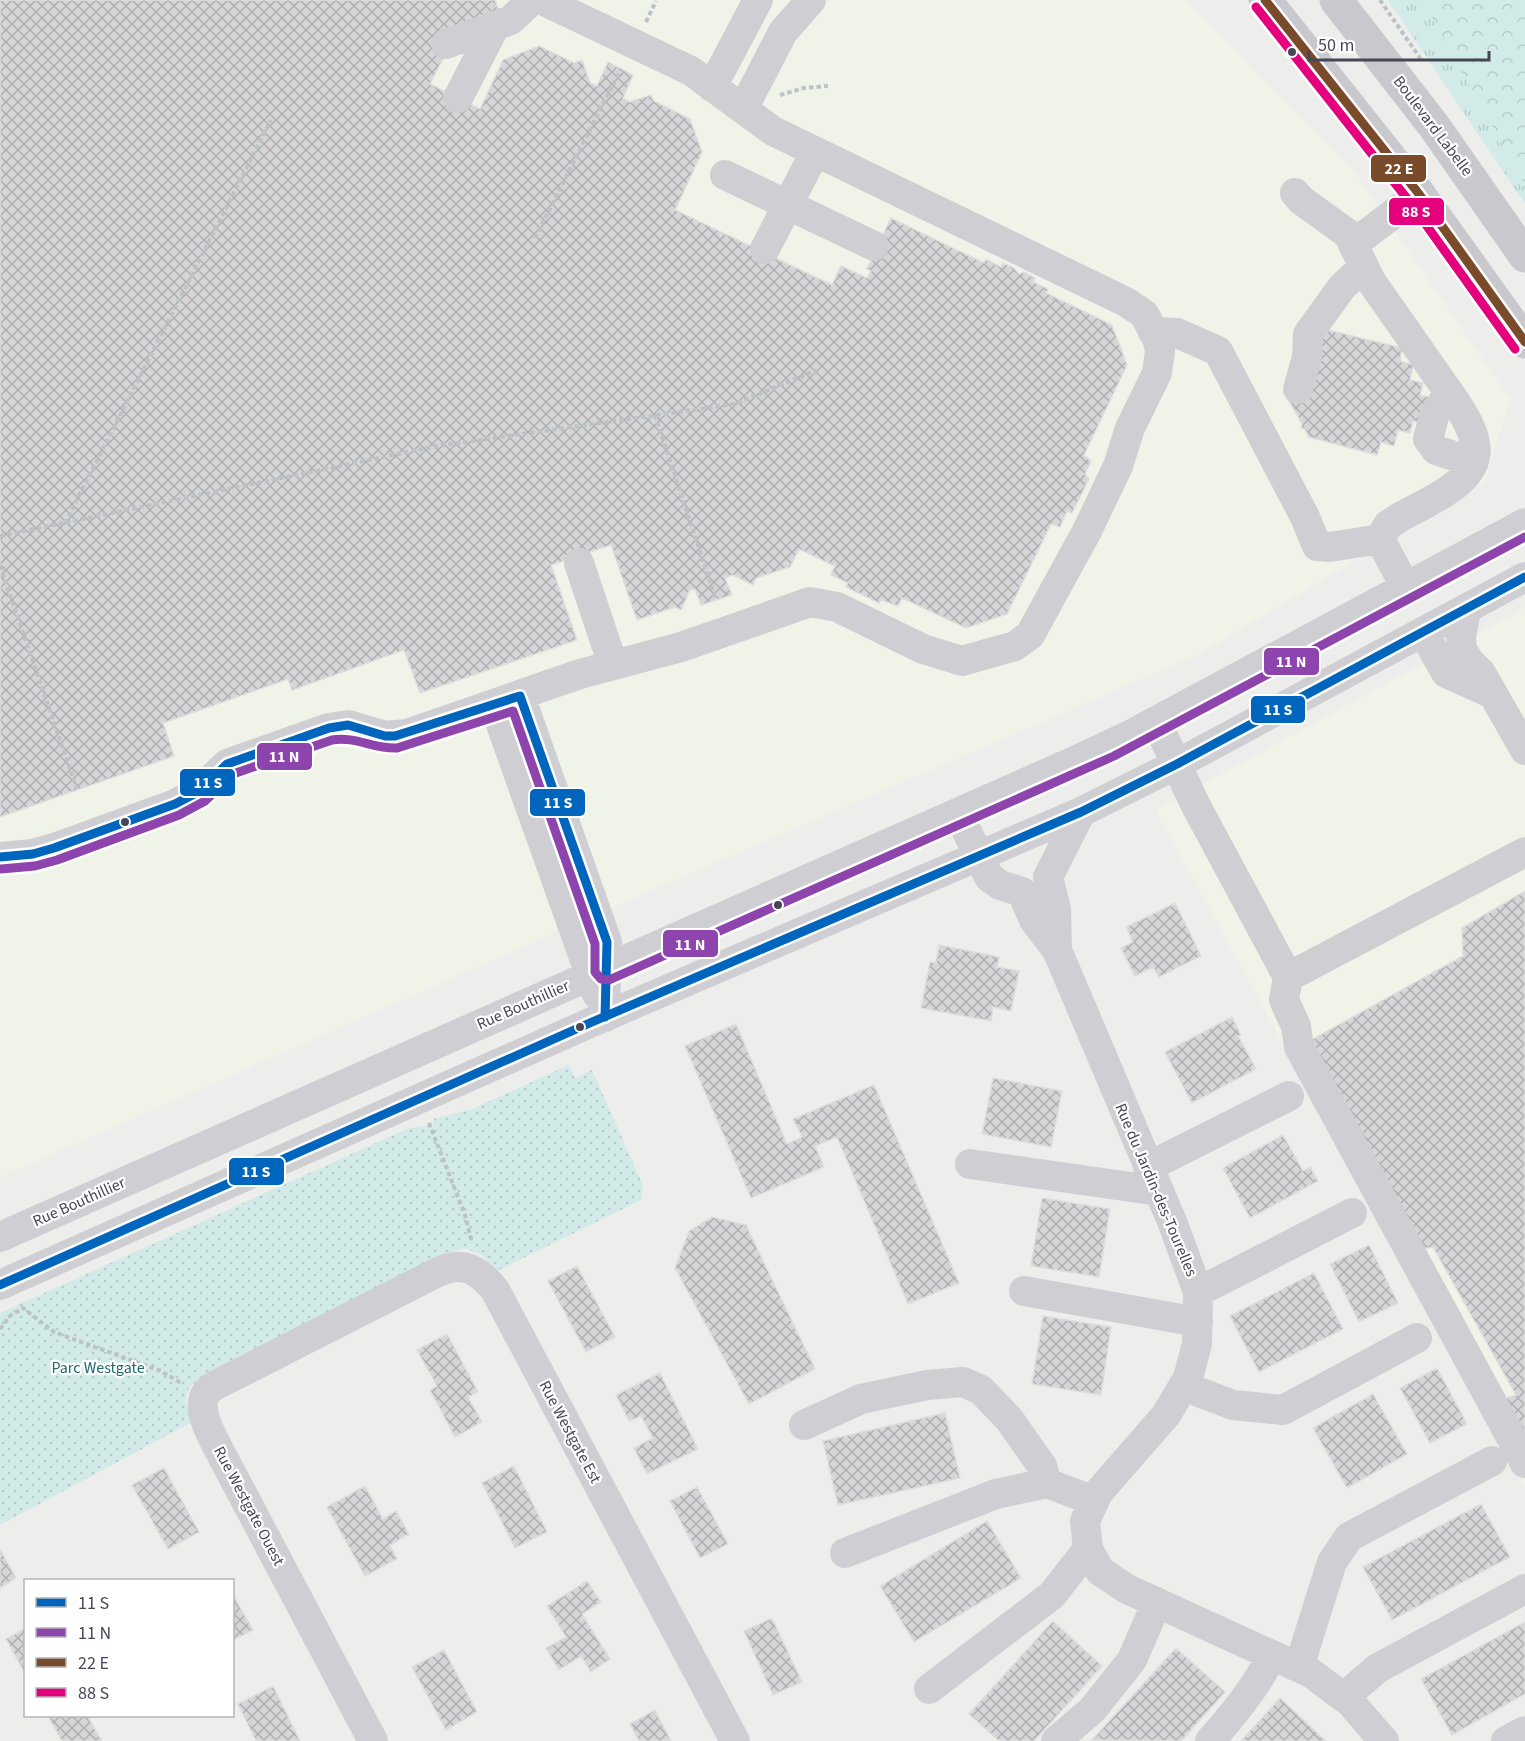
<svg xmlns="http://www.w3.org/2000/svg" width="1525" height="1741" viewBox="0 0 1525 1741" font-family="'Source Sans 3',sans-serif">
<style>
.commercial{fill:#f0f4e8}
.grass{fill:url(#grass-tufts)}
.forest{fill:url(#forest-crowns)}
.park{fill:url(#park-dots)}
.building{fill:url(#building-cross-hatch);stroke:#dededf;stroke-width:1.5}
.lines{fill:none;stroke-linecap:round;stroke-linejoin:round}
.path{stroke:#bcc3c7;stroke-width:4;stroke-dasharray:4.5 3;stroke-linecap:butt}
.minor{stroke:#cfcfd3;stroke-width:30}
.major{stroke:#c8c8cd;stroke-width:33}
.bus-1-casing{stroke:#fff;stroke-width:14}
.bus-2-casing{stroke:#fff;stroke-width:14}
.bus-3-casing{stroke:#fff;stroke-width:14}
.bus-4-casing{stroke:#fff;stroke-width:14}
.bus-1{stroke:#0065bd;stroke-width:9}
.bus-2{stroke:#8e44ad;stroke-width:9}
.bus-3{stroke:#7a4b2a;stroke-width:9}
.bus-4{stroke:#e5007d;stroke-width:9}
.bus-dot{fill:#464656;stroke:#fff;stroke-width:2}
.labels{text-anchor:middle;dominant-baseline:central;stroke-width:4.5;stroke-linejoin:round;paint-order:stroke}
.street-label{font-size:16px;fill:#464656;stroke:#fff}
.park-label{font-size:16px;fill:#1f696f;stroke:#fff}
.line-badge{stroke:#fff;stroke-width:2}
.badge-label{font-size:16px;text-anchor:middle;font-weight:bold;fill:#fff}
</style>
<defs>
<pattern id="grass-tufts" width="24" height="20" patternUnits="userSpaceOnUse" patternTransform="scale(1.5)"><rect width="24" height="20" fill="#d2ebe9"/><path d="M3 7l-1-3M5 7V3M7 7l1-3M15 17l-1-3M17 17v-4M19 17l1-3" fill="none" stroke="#b6cbca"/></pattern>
<pattern id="forest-crowns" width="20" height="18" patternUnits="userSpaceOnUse" patternTransform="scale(1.5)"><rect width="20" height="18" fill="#d2ebe9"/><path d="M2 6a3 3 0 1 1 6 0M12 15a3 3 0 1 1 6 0" fill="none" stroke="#b6cbca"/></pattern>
<pattern id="park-dots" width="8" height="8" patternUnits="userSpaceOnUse" patternTransform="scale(1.5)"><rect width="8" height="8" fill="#d2ebe9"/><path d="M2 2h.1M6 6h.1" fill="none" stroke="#b6cbca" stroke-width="1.8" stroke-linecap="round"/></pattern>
<pattern id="building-cross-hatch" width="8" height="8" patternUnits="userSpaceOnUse" patternTransform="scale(1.5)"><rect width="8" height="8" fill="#d6d5d8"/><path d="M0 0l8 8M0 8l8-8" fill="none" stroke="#afafb2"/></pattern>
</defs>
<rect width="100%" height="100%" fill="#ededec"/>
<path class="commercial" d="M0,0H1185L1355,173L1510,399L1485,482L1198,655L705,867L0,1177Z
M1525,608V1487L1156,810Z"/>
<path class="grass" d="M1388,0H1525V204Z"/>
<path class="forest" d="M1422,0H1525V185Z"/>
<path class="park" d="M569,1065L575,1078L592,1070L643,1185L641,1200L497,1271L481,1254L463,1248L330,1311L190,1386L185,1399L194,1421L0,1525V1313L409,1128L433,1125V1119L472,1109Z"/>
<path class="building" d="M0,0H495L499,12L444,57L430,84L480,109L503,60L539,46L574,63L582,60L590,83L597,86L608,62L633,75L623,98L630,102L651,95L654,101L690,119L702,152L675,210L832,285L841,266L867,278L871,271L867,269L891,218L984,263L986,259L1001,267L1003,263L1014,268L1019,274L1024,272L1035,278L1033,282L1048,289L1046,293L1112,325L1127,365L1084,455L1091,461L1085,474L1089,479L1072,513L1067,511L1060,527L1051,524L1007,614L966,628L902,598L898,606L881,600L879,603L846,587L848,583L831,575L835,566L799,549L790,567L756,578L753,585L733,575L725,578L732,595L701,605L695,589L690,590L681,610L675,607L637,620L611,545L551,565L577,640L420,693L404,650L292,690L288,679L163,723L174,756L0,817Z
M1324,329L1402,348L1400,361L1413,365L1410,380L1423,383L1420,395L1429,397L1423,423L1413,421L1410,433L1398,430L1394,446L1381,442L1377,455L1309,437L1305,429L1301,428L1302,424L1287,397Z
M1525,891V1438L1504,1399L1516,1395L1433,1247L1423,1249L1311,1040L1463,956L1462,928Z
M1175,903L1201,956L1159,977L1153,967L1135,976L1121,948L1133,942L1126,927Z
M939,945L999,957L997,967L1019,971L1011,1011L993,1007L991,1021L921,1008L930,962L936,963Z
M1232,1017L1241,1035L1238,1036L1256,1069L1192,1103L1165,1052Z
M736,1024L787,1144L802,1137L793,1119L874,1085L959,1283L908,1304L837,1137L815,1146L824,1167L751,1198L685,1046Z
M993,1078L1062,1091L1051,1147L982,1134Z
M1283,1135L1303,1171L1310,1167L1318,1181L1250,1218L1223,1168Z
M1042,1198L1110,1209L1099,1277L1031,1266Z
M712,1217L746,1225L815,1369L749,1404L675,1268L689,1231Z
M1369,1245L1398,1303L1359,1322L1330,1264Z
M577,1266L615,1337L586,1352L548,1281Z
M1314,1273L1343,1329L1259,1372L1230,1316Z
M1043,1316L1111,1327L1101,1395L1032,1384Z
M447,1334L478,1392L468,1397L482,1422L455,1437L430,1390L437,1386L417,1350Z
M1437,1368L1467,1424L1430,1443L1400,1388Z
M660,1373L698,1449L647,1474L634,1448L653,1438L641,1416L629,1421L616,1395Z
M1373,1394L1407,1454L1347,1488L1313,1428Z
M945,1413L960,1478L838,1505L823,1441Z
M514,1466L547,1532L515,1548L482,1483Z
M164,1468L199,1532L168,1549L132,1485Z
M365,1486L383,1519L396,1511L409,1534L390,1545L397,1559L365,1576L327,1507Z
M697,1487L728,1544L700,1558L670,1501Z
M1481,1504L1510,1557L1392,1620L1363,1567Z
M987,1521L1021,1578L914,1642L880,1586Z
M0,1549L16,1578L0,1588Z
M587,1581L601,1602L582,1614L610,1659L591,1672L581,1656L559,1670L546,1648L566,1637L547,1606Z
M232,1593L253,1630L232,1641Z
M772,1618L802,1682L773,1695L744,1631Z
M1053,1621L1102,1666L1034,1741H999L969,1714Z
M1525,1622V1694L1452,1735L1421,1679Z
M26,1628V1675L6,1639Z
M1176,1648L1225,1692L1181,1741L1092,1740Z
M444,1650L477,1712L446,1730L412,1667Z
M273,1686L300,1741H256L238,1704Z
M1280,1698L1326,1741H1241Z
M655,1710L671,1741H639L630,1724Z
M48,1716H95L89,1719L102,1741H62Z"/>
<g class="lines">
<path class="path" d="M1380,0L1422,61
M646,22L656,1
M780,95L804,88L828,86
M535,238L621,69
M655,415L716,600
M65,523L271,120
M0,536L437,446L735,404L817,370
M0,566L77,789
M429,1123L465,1215L472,1243
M0,1329L10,1316L23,1308L54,1332L161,1371L181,1383"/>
<path class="minor" d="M446,44L511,20L532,0
M712,87L758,0
M458,98L495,26
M743,109L783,32L811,0
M725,175L874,246
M1295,193L1301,200L1348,234L1371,281L1455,401C1463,414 1472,427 1475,443C1483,483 1423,503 1397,519L1388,525L1380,539
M1355,243L1419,194
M765,249L815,152
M1153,332L1177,333L1218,351L1305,517L1317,546L1330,547L1380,539L1406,588
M1298,389L1307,357L1308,334L1342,287L1363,267
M1449,393L1435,413L1428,439L1436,450L1472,462
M579,563L613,665
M1466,609L1461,637L1462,649L1469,661L1481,673L1525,750
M1423,632L1446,673L1493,694
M520,696L607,942L605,1017
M494,705L597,994
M1156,721L1195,804L1288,977L1525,852
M958,813L989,877L1000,885L1022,892L1034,920L1057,950L1173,1224L1198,1292L1197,1344L1188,1378L1166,1415L1098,1493L1085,1521L1088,1549L1100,1571L1127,1589L1311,1673L1350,1702L1384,1741
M0,857L33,854L54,848L175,804L198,792L227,764L329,728L348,725L385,736L407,734L580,674L681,647L810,602L837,607L923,649L962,661L1015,646L1030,635L1087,531L1118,466L1130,428L1157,373L1160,351L1157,338L1144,314L1126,302L773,131L691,71L542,0
M1057,950L1056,909L1048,877L1081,812
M1288,977L1284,1000L1296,1026L1299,1047L1525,1463
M970,1164L1159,1191
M1148,1167L1289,1096
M0,1237L1077,760L1132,734L1525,523
M0,1285L592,1022L1081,812L1177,764L1525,577
M1024,1291L1198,1322
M1198,1292L1352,1213
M1183,1386L1233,1405L1283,1410L1417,1338
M804,1425L861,1399L927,1385L963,1382L981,1390L1009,1419L1042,1466L1047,1483
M845,1553L996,1494L1047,1483L1094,1501
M1299,1667L1332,1562L1349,1537L1492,1461
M929,1689L1052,1595L1088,1549
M1344,1697L1378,1668L1525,1589
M373,1741L219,1450C210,1432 190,1400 214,1386L438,1272C463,1260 479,1270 495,1290L735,1741
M1056,1741L1092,1710L1132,1660L1157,1602
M1210,1741C1234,1714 1256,1687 1272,1655
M1506,1741L1525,1731"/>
<path class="major" d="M1265,0L1419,194L1525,342
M1336,0L1434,126L1525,256"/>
<defs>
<path id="bus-1" d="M0,857L33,854L54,848L175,804L198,792L227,764L329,728L348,725L385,736H395L520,696L607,942L605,1017
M0,1285L592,1022L1081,812L1177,764L1525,577"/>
<path id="bus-2" d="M1,869L35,866L57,860L179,815L205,801L233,774L332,740C356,736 373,749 397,748L513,711L595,944V972L601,979L609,980L1114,756L1525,537"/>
<path id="bus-3" d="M1265,0L1419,194L1525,342"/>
<path id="bus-4" d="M1256,7L1409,201L1515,349"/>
</defs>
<use href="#bus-1" class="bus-1-casing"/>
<use href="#bus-2" class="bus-2-casing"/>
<use href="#bus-3" class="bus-3-casing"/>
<use href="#bus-4" class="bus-4-casing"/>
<use href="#bus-1" class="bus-1"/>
<use href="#bus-2" class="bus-2"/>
<use href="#bus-3" class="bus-3"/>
<use href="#bus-4" class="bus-4"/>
</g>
<g class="bus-dot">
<circle cx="1292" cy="52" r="5"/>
<circle cx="125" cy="822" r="5"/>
<circle cx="778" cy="905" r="5"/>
<circle cx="580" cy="1027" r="5"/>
</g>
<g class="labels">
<g class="street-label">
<text transform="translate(1433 126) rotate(53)">Boulevard Labelle</text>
<text transform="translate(523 1005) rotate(-24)">Rue Bouthillier</text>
<text transform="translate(1156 1190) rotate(67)">Rue du Jardin-des-Tourelles</text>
<text transform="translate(79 1202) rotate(-24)">Rue Bouthillier</text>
<text transform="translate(570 1432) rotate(62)">Rue Westgate Est</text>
<text transform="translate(249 1506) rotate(62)">Rue Westgate Ouest</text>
</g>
<g class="park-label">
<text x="98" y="1368">Parc Westgate</text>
</g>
</g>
<g class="line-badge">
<rect x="1370" y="154" width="57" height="29" rx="6" fill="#7a4b2a"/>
<rect x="1388" y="197" width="57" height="29" rx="6" fill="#e5007d"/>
<rect x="1263" y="647" width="57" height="29" rx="6" fill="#8e44ad"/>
<rect x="1250" y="695" width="56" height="29" rx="6" fill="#0065bd"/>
<rect x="256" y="742" width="57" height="29" rx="6" fill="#8e44ad"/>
<rect x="179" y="768" width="57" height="29" rx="6" fill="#0065bd"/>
<rect x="529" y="788" width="57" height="29" rx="6" fill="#0065bd"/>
<rect x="662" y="929" width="57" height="29" rx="6" fill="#8e44ad"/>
<rect x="228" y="1157" width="57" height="29" rx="6" fill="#0065bd"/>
</g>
<g class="badge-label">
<text x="1399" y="174">22 E</text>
<text x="1416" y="217">88 S</text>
<text x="1291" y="667">11 N</text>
<text x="1278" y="715">11 S</text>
<text x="284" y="762">11 N</text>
<text x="208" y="788">11 S</text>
<text x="558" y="808">11 S</text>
<text x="690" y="950">11 N</text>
<text x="256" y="1177">11 S</text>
</g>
<rect x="24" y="1579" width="210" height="138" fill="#ffffff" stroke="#b5b5bb" stroke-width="1.5"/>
<rect x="36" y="1598" width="30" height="9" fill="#0065bd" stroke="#b5b5bb" stroke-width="1.5"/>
<text x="78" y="1609" font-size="18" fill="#464656">11 S</text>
<rect x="36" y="1628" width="30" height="9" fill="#8e44ad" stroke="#b5b5bb" stroke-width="1.5"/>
<text x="78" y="1639" font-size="18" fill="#464656">11 N</text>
<rect x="36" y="1658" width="30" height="9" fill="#7a4b2a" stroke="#b5b5bb" stroke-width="1.5"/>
<text x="78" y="1669" font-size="18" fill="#464656">22 E</text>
<rect x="36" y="1688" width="30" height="9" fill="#e5007d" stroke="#b5b5bb" stroke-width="1.5"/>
<text x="78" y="1699" font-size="18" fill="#464656">88 S</text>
<path d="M1309 51v9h180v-9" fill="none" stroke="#464656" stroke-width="3"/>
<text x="1318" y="51" font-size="18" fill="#464656" stroke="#ffffff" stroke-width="4.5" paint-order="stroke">50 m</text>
</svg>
